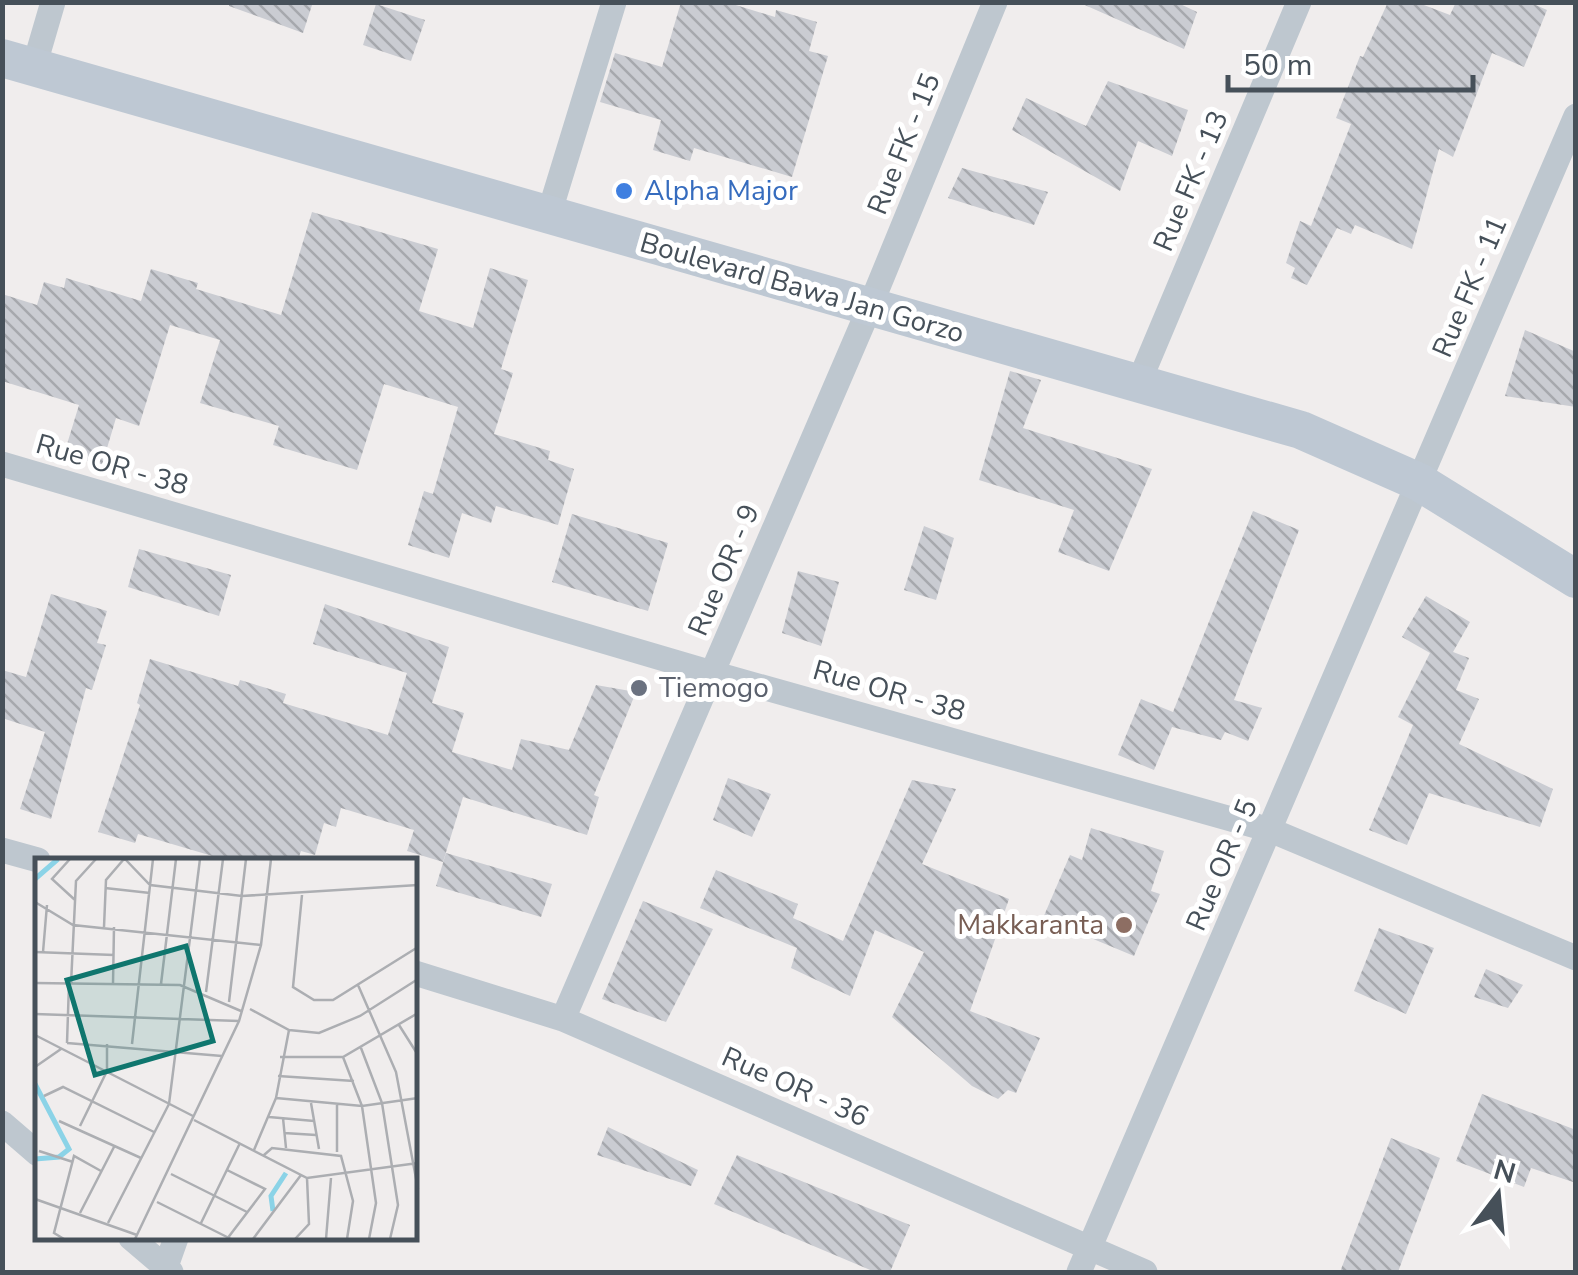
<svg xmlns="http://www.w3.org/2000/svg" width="1578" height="1275" viewBox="0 0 1578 1275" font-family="'Nunito Sans',sans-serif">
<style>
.building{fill:url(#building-back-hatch)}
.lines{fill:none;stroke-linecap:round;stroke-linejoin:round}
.street{stroke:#bec7cf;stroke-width:25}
.secondary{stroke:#bec8d3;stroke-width:38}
.shop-dot{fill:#3f7fe0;stroke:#fff;stroke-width:4}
.worship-dot{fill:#6b7280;stroke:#fff;stroke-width:4}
.education-dot{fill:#8d6e63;stroke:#fff;stroke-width:4}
.labels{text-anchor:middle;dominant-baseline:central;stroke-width:10;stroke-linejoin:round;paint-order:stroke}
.street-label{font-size:28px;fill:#465059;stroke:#fff}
.shop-label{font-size:28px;fill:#366cbe;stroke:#fff;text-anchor:start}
.worship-label{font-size:28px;fill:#5b616d;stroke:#fff;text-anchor:start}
.education-label{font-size:28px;fill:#785e54;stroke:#fff;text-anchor:end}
.inset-river{fill:none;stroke:#8bd3e7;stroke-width:5}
.inset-road{fill:none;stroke:#acaeb2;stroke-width:2.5}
.view{fill:#0f766e;fill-opacity:0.15;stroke:#0f766e;stroke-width:5}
.inset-edge{fill:none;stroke:#465059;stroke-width:5}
</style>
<defs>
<pattern id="building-back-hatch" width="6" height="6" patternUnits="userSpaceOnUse" patternTransform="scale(2.5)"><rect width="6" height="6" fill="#caccd2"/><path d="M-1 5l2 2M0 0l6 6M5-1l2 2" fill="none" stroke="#a6a8ad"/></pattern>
</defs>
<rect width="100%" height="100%" fill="#f0eded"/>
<path class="building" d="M229,2H313L303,33L229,6Z
M681,2H726L775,17L776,10L817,22L809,51L828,56L792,177L694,148L690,161L653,150L661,120L600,102L615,53L662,67Z
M1078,2H1176L1197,12L1184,49Z
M1388,2H1416L1450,15L1456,2H1529L1547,10L1524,67L1492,53L1453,157L1439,149L1412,249L1355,225L1351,234L1337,228L1307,285L1291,278L1295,268L1286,263L1300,221L1311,226L1351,124L1336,118L1360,56L1363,57Z
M376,4L425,20L411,61L363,45Z
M1108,81L1188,110L1172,156L1138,141L1120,191L1012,130L1026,98L1086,126Z
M962,168L1048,192L1034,225L948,198Z
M312,212L438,249L419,311L473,328L490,268L528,280L501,369L513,373L494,434L550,451L548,460L574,469L558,525L496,506L491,523L462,513L449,558L408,545L424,491L433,494L458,407L384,384L357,470L273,445L279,426L200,403L220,340L170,325L139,426L116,418L102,465L64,454L79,405L2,381V294L37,305L44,282L64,288L66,278L141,301L151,269L198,283L196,289L281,315Z
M1525,330L1576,352V407L1505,396Z
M1010,371L1041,380L1023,428L1152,469L1109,571L1058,552L1074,510L979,480Z
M1253,511L1299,530L1234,700L1262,708L1248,741L1225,732L1221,740L1172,727L1154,770L1118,755L1141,699L1173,712Z
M572,514L668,543L648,611L552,582Z
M924,526L954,538L936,600L904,590Z
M139,549L231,575L219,616L128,587Z
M798,571L839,582L821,646L782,633Z
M51,594L107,611L97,643L106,645L92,690L86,688L51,819L20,809L45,732L2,718V670L26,677Z
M1426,596L1470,622L1453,652L1469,658L1456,690L1479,699L1459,744L1553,789L1540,827L1429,793L1407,845L1369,830L1413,725L1398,717L1430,653L1402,637Z
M325,604L449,647L432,703L464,713L452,752L512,770L521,739L569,750L596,685L636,692L594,795L599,797L587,835L463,797L443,862L407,851L414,830L341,808L336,827L324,823L315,855L301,851L298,860H226L138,834L135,843L98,832L140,705L137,703L150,659L238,686L240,680L286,694L283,703L388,735L407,673L313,644Z
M728,778L771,794L752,837L713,820Z
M912,780L956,789L922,864L1009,899L970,1011L1040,1038L1016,1093L1008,1090L998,1099L972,1086L892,1017L924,952L875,930L850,996L791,968L797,948L700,908L716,870L798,904L793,918L843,941Z
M1091,828L1164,851L1151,891L1160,894L1134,956L1043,918L1070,855L1082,860Z
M446,853L552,884L541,917L436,886Z
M643,901L713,929L666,1022L602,999Z
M1379,928L1434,948L1406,1014L1354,991Z
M1486,969L1523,985L1508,1008L1474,997Z
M1482,1094L1576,1130V1183L1531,1168L1524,1187L1456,1161Z
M608,1127L698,1170L691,1186L597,1155Z
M1391,1138L1440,1158L1398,1272H1340Z
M737,1155L910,1225L890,1272H875L714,1204Z"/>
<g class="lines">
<path class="street" d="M34,67L53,2
M549,214L614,2
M1139,382L1299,2
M2,464L712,673L1270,830L1576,958
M2,850L38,860
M415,973L563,1019L1145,1272
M563,1019L869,309L995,2
M2,1123L38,1154
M131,1238L171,1272
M164,1272L176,1238
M1079,1272L1576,116"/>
<path class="secondary" d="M2,58L1301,430L1419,482L1576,579"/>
</g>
<circle class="shop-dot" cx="624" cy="191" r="10"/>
<circle class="worship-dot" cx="639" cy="688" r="10"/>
<circle class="education-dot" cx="1124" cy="925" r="10"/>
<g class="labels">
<g class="street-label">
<text transform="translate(904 144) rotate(-68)">Rue FK - 15</text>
<text transform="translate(1191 181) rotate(-67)">Rue FK - 13</text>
<text transform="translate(1470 287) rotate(-67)">Rue FK - 11</text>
<text transform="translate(802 288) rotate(16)">Boulevard Bawa Jan Gorzo</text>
<text transform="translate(112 465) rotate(16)">Rue OR - 38</text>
<text transform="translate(724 570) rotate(-67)">Rue OR - 9</text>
<text transform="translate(889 691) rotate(16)">Rue OR - 38</text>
<text transform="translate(1222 865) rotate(-67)">Rue OR - 5</text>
<text transform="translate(795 1087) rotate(24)">Rue OR - 36</text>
</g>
<g class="shop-label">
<text x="644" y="191">Alpha Major</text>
</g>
<g class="worship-label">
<text x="659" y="688">Tiemogo</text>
</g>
<g class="education-label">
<text x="1104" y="925">Makkaranta</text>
</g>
</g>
<g transform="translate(35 858)">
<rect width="382" height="382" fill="#f0eded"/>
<path class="inset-river" d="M0,21L23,1M0,226L34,291L24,299L0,301M238,353L236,338L251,315"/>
<path class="inset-road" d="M35,1L17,21L40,42M90,1L115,27L207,38L383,27M70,30L115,35M267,37L258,129L279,142H298L383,89M0,44L38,67L226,87M69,69L71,22L89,1M0,94L79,97M8,94L12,47M0,125L145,127L206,153M36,126L41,23L61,1M78,126L79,69M126,126L141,1M323,127L361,214L383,331M171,134L188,1M194,144L211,1M215,151L254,172L284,175L325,158L383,121M0,156L204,163M364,167L383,197M0,177L158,258M32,185L187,198M32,185L34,126M97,186L118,1M326,190L347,245L363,347L355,381M245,199H308L383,155M308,199L327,248L341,345L334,381M0,209L26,191M243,218L319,223M9,238L28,229L119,274M241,240L327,248L383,240M276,245L284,291M302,247V294M234,259L279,263M248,260L251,290M159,262L272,320L383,305M24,263L106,300M45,268L72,213V186M249,275L281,277M219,292L241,240L254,172M4,293L38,304M229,297L237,290L306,298L318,343L312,381M192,312L230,331L192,381M136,316L212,354M0,341L102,377M122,344L196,381M45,355L80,287M73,365L134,246L165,1M166,365L205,285M29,381L19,375L39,298L66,313M100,381L204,163L226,87L236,1M218,381L266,317M260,381L274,366L272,320M291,381L296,320"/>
<path class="view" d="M151,88L178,183L60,217L32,122Z"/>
<rect width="382" height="382" class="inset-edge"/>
</g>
<rect width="1578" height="1275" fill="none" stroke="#465059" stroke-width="10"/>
<g transform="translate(1498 1195) rotate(16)" stroke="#ffffff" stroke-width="8" paint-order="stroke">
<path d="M0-8L18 38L0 25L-18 38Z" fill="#465059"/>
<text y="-15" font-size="28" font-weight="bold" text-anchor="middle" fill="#465059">N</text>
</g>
<path d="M1228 75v15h245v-15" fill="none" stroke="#465059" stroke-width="5"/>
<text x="1243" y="75" font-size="30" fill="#465059" stroke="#ffffff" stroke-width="8" paint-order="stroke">50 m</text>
</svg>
